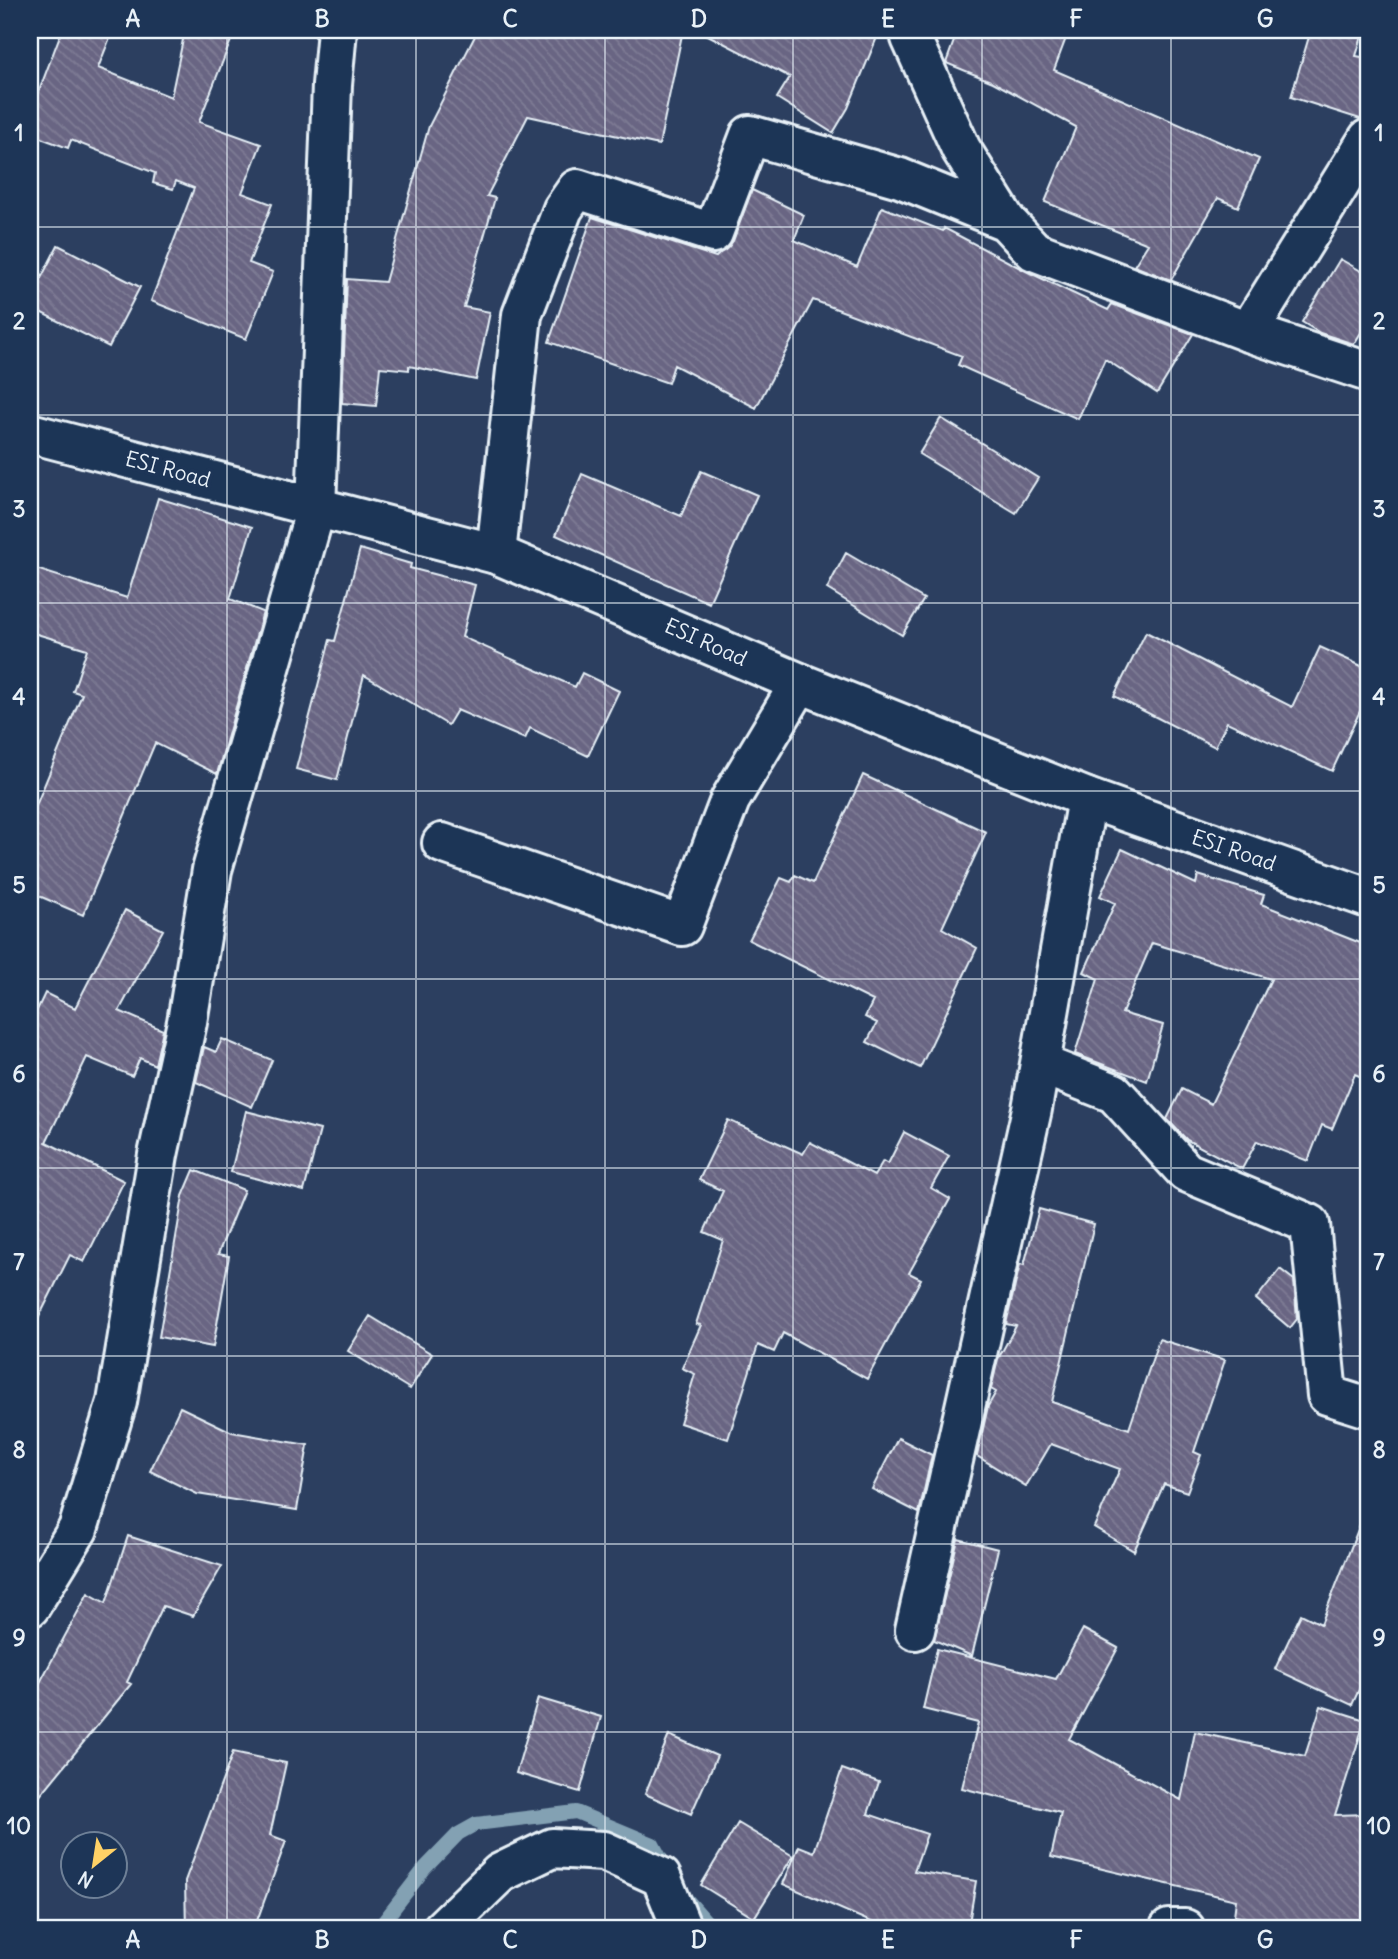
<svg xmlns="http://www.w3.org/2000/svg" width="1398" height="1959" viewBox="0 0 1398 1959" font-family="Delius,sans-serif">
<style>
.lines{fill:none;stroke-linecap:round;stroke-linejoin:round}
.stream{stroke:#83a1b3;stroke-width:14}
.building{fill:url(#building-back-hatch);stroke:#e8f1f8;stroke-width:2}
.street-casing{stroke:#e8f1f8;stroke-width:44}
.secondary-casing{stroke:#e8f1f8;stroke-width:44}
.street{stroke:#1d3557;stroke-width:38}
.secondary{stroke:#1d3557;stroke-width:38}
.grid{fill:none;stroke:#e8f1f8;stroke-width:2;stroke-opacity:0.55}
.labels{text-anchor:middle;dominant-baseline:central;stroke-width:7;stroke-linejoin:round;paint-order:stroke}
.street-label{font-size:21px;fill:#e8f1f8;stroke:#1d3557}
.neatline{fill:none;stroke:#e8f1f8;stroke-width:2.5}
.grid-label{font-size:23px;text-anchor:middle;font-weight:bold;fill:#e8f1f8}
</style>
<defs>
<pattern id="building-back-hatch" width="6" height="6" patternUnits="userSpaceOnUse" patternTransform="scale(1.75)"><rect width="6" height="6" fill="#696583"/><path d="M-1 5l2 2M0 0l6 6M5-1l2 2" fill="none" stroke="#7e7c95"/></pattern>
</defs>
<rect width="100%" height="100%" fill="#2c3f60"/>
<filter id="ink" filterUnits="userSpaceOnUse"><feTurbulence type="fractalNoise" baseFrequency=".0143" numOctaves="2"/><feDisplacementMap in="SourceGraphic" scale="14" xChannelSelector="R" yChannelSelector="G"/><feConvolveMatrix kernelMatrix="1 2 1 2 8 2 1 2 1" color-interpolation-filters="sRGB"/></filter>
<g filter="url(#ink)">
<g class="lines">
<path class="stream" d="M684,1896L713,1929
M378,1929L425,1868L458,1834L476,1824L576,1812L653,1844L667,1870"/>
</g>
<path class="building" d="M62,30H113L98,68L171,97L185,30H235L199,122L261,144L242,193L272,204L249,263L273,272L246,339L151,301L194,188L176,181L173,189L153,183L155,173L71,140L68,148L30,134V115Z
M478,30H683L659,145L528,116L487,196L495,198L464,307L490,312L476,380L409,366V370L380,367L376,406L342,403L347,279L385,282L429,126Z
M698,30H880L848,108L833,133L777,98L790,77Z
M958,30H1069L1054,70L1259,159L1238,207L1218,198L1171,280L1134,266L1148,244L1045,202L1076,127L993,82L946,63Z
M1311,30H1364L1356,56L1368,58V117L1360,119L1291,97Z
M752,190L804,215L794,240L857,267L882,207L943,231L944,228L1026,271L1108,310L1112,304L1193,334L1157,393L1105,359L1078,419L958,365L962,356L813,300L756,408L674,365L668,383L549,342L592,217L716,257L733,241Z
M58,245L140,287L109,347L30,307V300Z
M1340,259L1368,275V321L1354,344L1320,333L1302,322Z
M941,418L1038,478L1016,513L919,454Z
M701,471L757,495L709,603L556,535L582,474L681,516Z
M158,498L252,527L230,599L263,612L217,774L155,743L83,915L30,892V820L82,694L73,691L87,649L30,632V567L127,598Z
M360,549L411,564L410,568L475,585L462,637L575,687L582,673L619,691L588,756L530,728L525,739L457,710L448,725L364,675L337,780L296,769L330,640L335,641Z
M846,553L924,599L902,635L827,589Z
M1146,632L1292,707L1320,647L1368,669V694L1332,771L1227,722L1215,747L1114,696Z
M863,775L986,832L942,928L977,948L920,1068L867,1042L877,1023L865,1017L873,1001L749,940L781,878L791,882L795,875L813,883Z
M1122,849L1196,884L1198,875L1264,895L1261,904L1368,946V1080L1355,1074L1332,1129L1322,1125L1308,1161L1257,1141L1242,1169L1187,1140L1167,1119L1182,1089L1211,1104L1271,979L1152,943L1122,1013L1163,1025L1147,1081L1075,1054L1098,979L1084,972L1115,903L1100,896Z
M125,910L163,930L119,1011L163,1030L155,1065L140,1058L132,1076L87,1057L46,1142L124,1181L84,1262L70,1255L30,1335V1025L45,993L75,1008Z
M222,1039L272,1060L252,1107L196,1082L204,1047L216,1052Z
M246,1111L320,1130L304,1191L231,1172Z
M728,1120L803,1154L810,1142L874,1176L883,1161L888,1164L904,1132L949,1156L931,1188L950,1199L909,1273L921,1279L867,1379L783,1333L774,1352L758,1345L728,1439L680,1423L695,1374L682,1368L701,1325L696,1324L723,1240L704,1232L723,1191L699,1180Z
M194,1170L244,1190L218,1254L229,1256L213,1347L159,1337L183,1196Z
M1039,1209L1094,1224L1052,1402L1129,1429L1159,1339L1225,1360L1194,1452L1201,1455L1187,1492L1164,1484L1134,1551L1094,1527L1120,1469L1051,1444L1026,1486L977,1456L988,1406L996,1392L991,1389L998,1359L1016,1326L1006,1324L1020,1264L1024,1265Z
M1280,1269L1294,1280L1297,1319L1290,1328L1256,1299Z
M370,1316L432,1354L410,1389L348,1351Z
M180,1407L232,1432L308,1445L297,1510L197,1494L150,1471Z
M898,1438L932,1455L919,1513L872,1489Z
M1366,1509H1368V1670L1352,1705L1275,1669L1301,1614L1321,1624Z
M128,1536L222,1566L193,1616L163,1606L127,1682L131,1684L30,1808V1701L88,1593L106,1603Z
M958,1539L998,1549L972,1656L934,1640Z
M1083,1629L1118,1648L1069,1739L1181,1800L1195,1732L1305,1756L1321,1706L1365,1720L1335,1815L1368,1814V1929H1315L1234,1916L1236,1900L1051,1857L1061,1813L962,1788L978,1723L923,1709L937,1649L1056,1679Z
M538,1698L601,1717L580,1792L516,1773Z
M669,1735L717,1756L691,1814L645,1794Z
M233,1752L286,1763L270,1835L286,1841L254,1929H186L185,1881Z
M842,1769L879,1782L868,1814L927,1834L914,1871L976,1881L968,1929H887L783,1884L799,1846L814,1852Z
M738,1823L793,1856L754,1918L701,1885Z"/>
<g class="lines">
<defs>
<path id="street" d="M913,30L911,38L961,149L1006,221
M1248,332L1368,139
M496,554L522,315L563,209L577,189L713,233L750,135L900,178L1006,221L1034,251L1248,332L1368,372
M442,843L682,926L730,800L800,683
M1040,1064L1114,1093L1186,1172L1310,1224L1327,1395L1368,1408
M30,1607L78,1529L117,1402L158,1155L187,1022L212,870L316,508L332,85L337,30
M915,1630L1032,1109L1087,798
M442,1929L500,1873L552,1848L604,1851L661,1877L682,1929
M1169,1929H1185"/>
<path id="secondary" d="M30,433L496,554L800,683L1087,798L1368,898"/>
</defs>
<use href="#street" class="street-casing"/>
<use href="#secondary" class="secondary-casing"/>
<use href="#street" class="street"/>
<use href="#secondary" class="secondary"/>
</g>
</g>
<path class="grid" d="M227,30V1929M416,30V1929M605,30V1929M793,30V1929M982,30V1929M1171,30V1929M30,227H1368M30,415H1368M30,603H1368M30,791H1368M30,979H1368M30,1168H1368M30,1356H1368M30,1544H1368M30,1732H1368"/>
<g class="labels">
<g class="street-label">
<text transform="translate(168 469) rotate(15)">ESI Road</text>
<text transform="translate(706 642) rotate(24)">ESI Road</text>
<text transform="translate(1234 850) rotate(19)">ESI Road</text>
</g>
</g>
<rect width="1398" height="1959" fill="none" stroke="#1d3557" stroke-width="77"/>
<g transform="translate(94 1865) rotate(210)"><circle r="33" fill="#1d3557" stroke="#6e8097" stroke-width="2"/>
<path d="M0-5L12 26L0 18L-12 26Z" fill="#ffd166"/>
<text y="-10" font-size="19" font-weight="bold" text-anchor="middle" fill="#e8f1f8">N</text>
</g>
<rect x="38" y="38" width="1322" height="1882" class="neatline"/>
<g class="grid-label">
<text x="133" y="27">A</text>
<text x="322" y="27">B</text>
<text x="510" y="27">C</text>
<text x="699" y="27">D</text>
<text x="888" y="27">E</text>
<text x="1076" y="27">F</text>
<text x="1265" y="27">G</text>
<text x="19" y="141">1</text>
<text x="1379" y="141">1</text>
<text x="19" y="329">2</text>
<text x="1379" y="329">2</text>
<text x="19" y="517">3</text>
<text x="1379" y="517">3</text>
<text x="19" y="705">4</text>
<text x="1379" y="705">4</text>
<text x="19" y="893">5</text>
<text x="1379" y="893">5</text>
<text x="19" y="1082">6</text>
<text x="1379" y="1082">6</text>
<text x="19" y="1270">7</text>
<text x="1379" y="1270">7</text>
<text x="19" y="1458">8</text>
<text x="1379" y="1458">8</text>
<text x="19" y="1646">9</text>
<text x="1379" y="1646">9</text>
<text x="19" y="1834">10</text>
<text x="1379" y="1834">10</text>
<text x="133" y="1948">A</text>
<text x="322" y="1948">B</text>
<text x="510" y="1948">C</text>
<text x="699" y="1948">D</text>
<text x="888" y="1948">E</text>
<text x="1076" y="1948">F</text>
<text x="1265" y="1948">G</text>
</g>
</svg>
